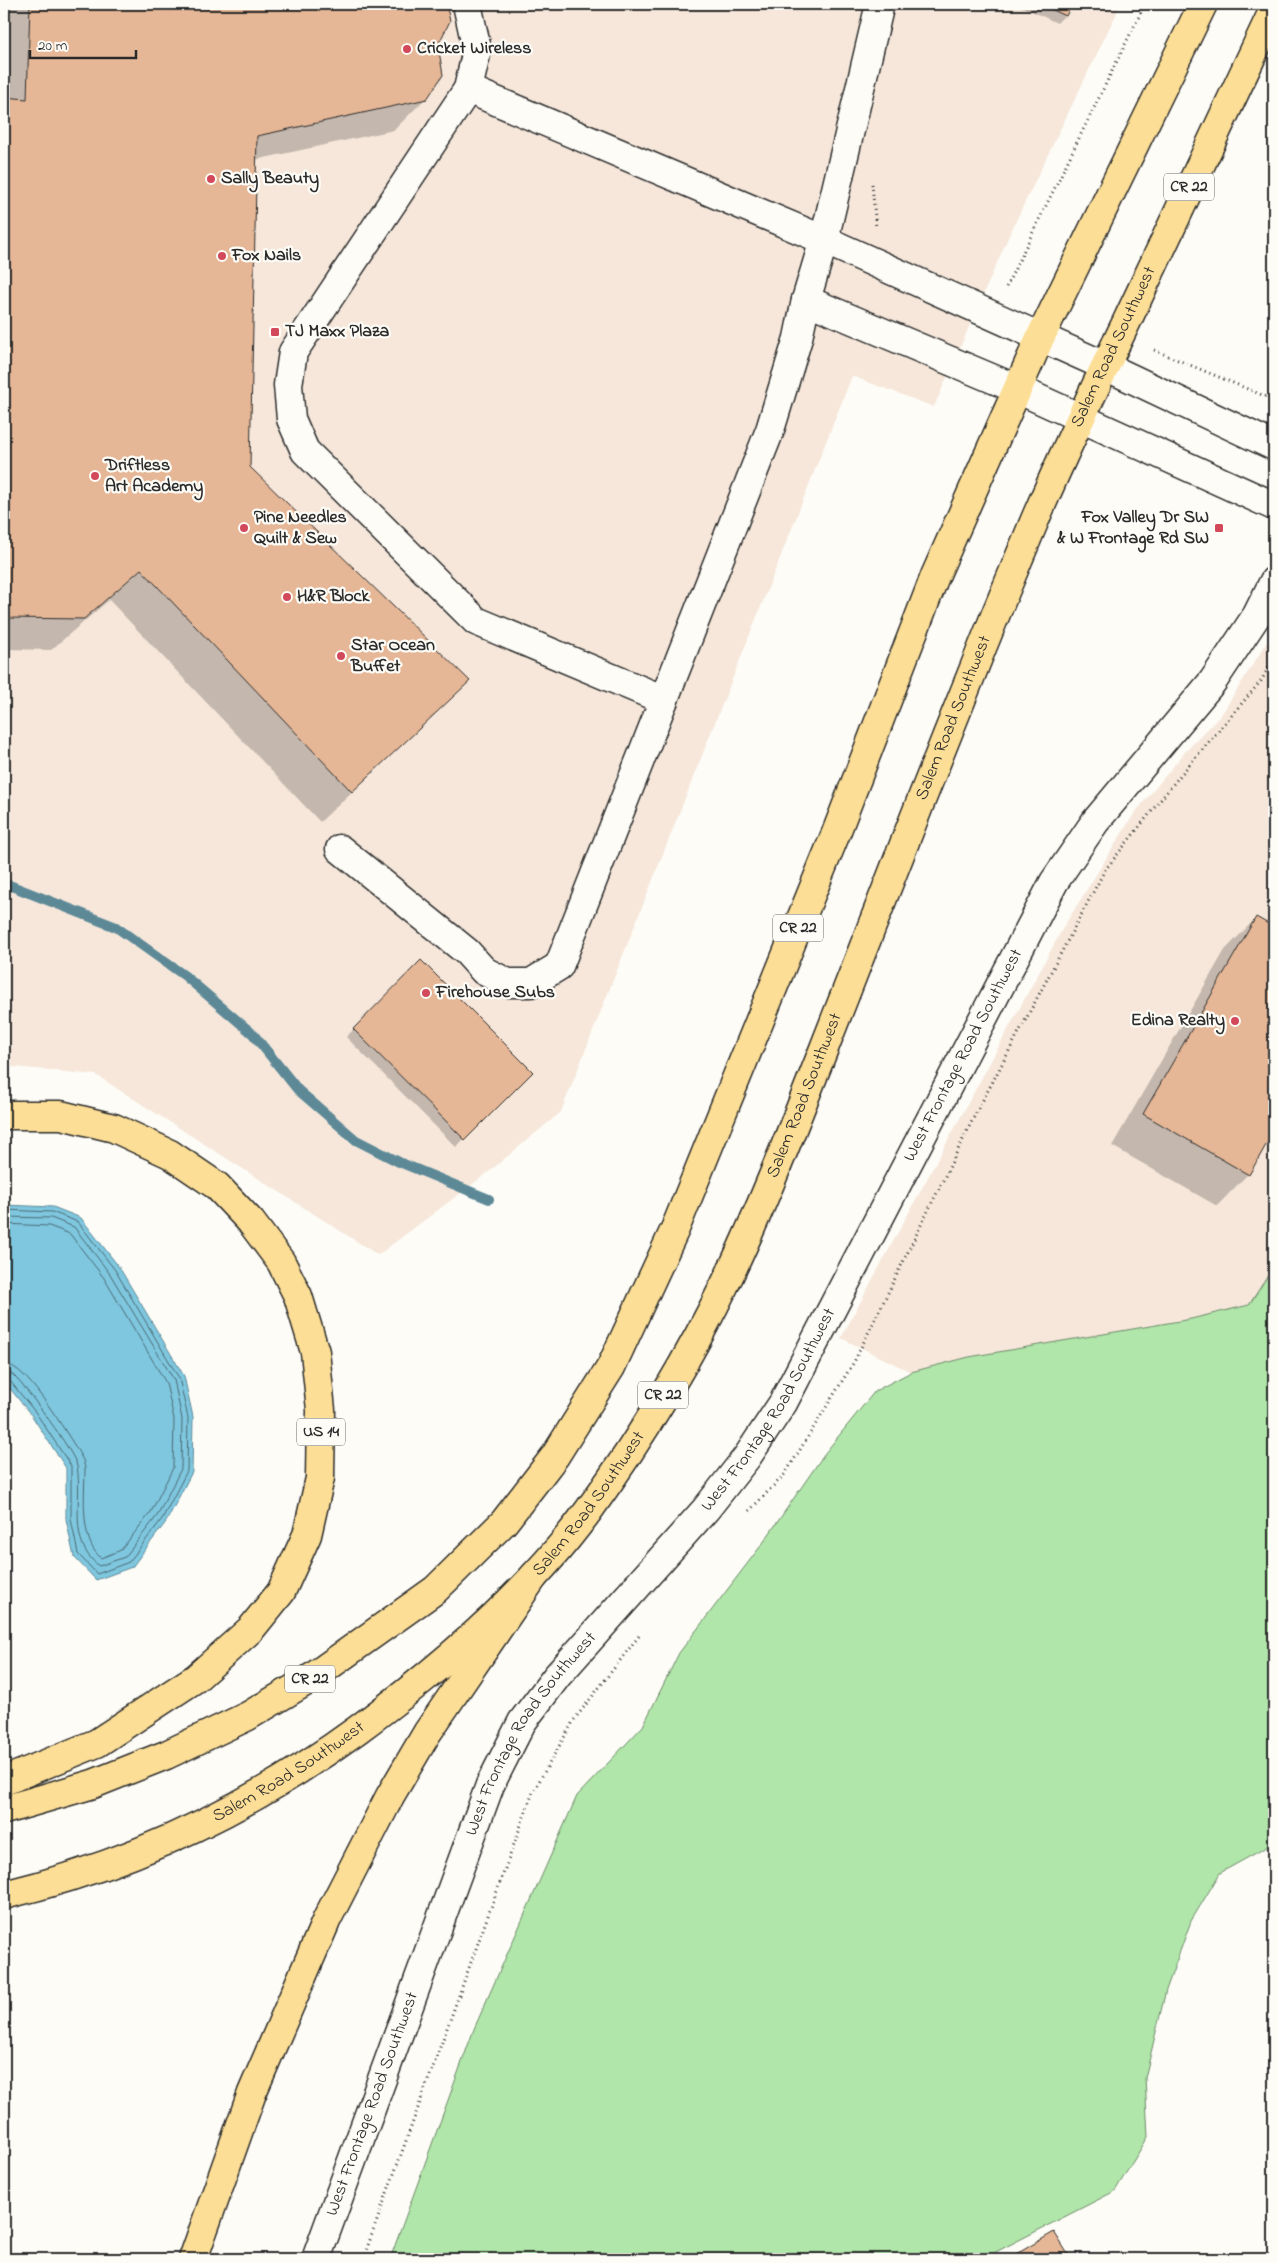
<svg xmlns="http://www.w3.org/2000/svg" width="1278" height="2263" viewBox="0 0 1278 2263" font-family="'Indie Flower',sans-serif">
<style>
.built{fill:#f6e7da}
.green{fill:#b0e6a9;stroke:#6e886a}
.water{fill:#7ec7df;stroke:#5d8997}
.shadow{fill:#0003}
.lines{fill:none;stroke-linecap:round;stroke-linejoin:round}
.shore{stroke:#4c6973;stroke-width:1}
.stream{stroke:#5d8997;stroke-width:10}
.building{fill:#e6b796;stroke:#2b2b2b}
.minor-casing{stroke:#2b2b2b;stroke-width:31}
.major-casing{stroke:#2b2b2b;stroke-width:31}
.highway-casing{stroke:#2b2b2b;stroke-width:31}
.path{stroke:#2b2b2b;stroke-width:3;stroke-dasharray:1 4;stroke-linecap:butt}
.minor{stroke:#fdfcf7;stroke-width:28}
.major{stroke:#fcde96;stroke-width:28}
.highway{stroke:#fcde96;stroke-width:28}
.poi-dot{fill:#d1495b;stroke:#fdfcf7;stroke-width:2}
.labels{text-anchor:middle;dominant-baseline:central;stroke-width:4.5;stroke-linejoin:round;paint-order:stroke}
.shield{fill:#fdfcf7;stroke:#6a6a68;stroke-width:1}
.shield-label{font-size:16px;font-weight:bold;fill:#2b2b2b}
.poi-label{font-size:18px;font-weight:bold;fill:#2b2b2b;stroke:#fdfcf7;text-anchor:start}
.street-label{font-size:18px;fill:#2b2b2b;stroke:#fdfcf7}
</style>
<rect width="100%" height="100%" fill="#fdfcf7"/>
<filter id="ink" filterUnits="userSpaceOnUse"><feTurbulence type="fractalNoise" baseFrequency=".02" numOctaves="2"/><feDisplacementMap in="SourceGraphic" scale="10" xChannelSelector="R" yChannelSelector="G"/><feConvolveMatrix kernelMatrix="1 2 1 2 8 2 1 2 1" color-interpolation-filters="sRGB"/></filter>
<g filter="url(#ink)">
<path class="built" d="M4,4H1121L1011,231L934,407L852,376L561,1112L486,1174L378,1255L96,1075L4,1066Z
M1274,631V1266L1249,1305L1191,1319L969,1357L911,1372L841,1338L1064,926L1134,814L1185,752L1221,715Z"/>
<path class="green" d="M1274,1266V1843L1220,1873L1191,1921L1166,1990L1145,2078L1148,2137L1115,2191L982,2259H390L474,2029L577,1796L643,1726L679,1653L763,1543L825,1453L875,1391L911,1372L969,1357L1191,1319L1249,1305Z"/>
<path class="water" d="M4,1205L53,1207L81,1218L119,1267L184,1376L193,1417L192,1472L166,1522L132,1567L96,1580L74,1557L66,1519V1468L32,1416L4,1381Z"/>
<path class="shadow" d="M4,4H445L449,21L437,45L426,98L394,130L255,160L249,468L469,681L320,822L109,600L51,650L4,649Z
M1016,4H1070L1065,15L1057,23Z
M1256,918L1274,929V1128L1248,1174L1217,1206L1112,1146L1225,950Z
M421,962L532,1072L456,1147L346,1037Z
M1054,2233L1069,2259H1010Z"/>
<g class="lines">
<path class="shore" d="M4,1210L52,1212L78,1222L115,1270L179,1378L188,1418L187,1471L162,1519L129,1562L97,1574L78,1554L71,1519V1466L36,1413L10,1381L4,1379
M4,1217L51,1218L74,1227L110,1274L174,1380L182,1419L181,1469L157,1516L125,1557L99,1566C67,1542 83,1501 77,1466C75,1453 26,1387 14,1376C11,1373 8,1373 4,1372
M4,1224L49,1226L70,1234L104,1278L166,1383L174,1419L173,1468L151,1512L121,1550L101,1558C79,1540 85,1493 85,1468L83,1460C72,1440 33,1378 15,1368C11,1365 8,1365 4,1365"/>
<path class="stream" d="M4,883L116,927L185,976L253,1034L298,1090L356,1140L399,1162L489,1199"/>
</g>
<path class="building" d="M30,4H446L450,21L438,45L443,75L427,99L257,136L250,467L470,681L352,792L141,569L84,619L4,618V97L27,99Z
M1040,4H1072L1066,16Z
M1256,917L1274,927V1131L1249,1175L1143,1114Z
M421,960L533,1072L465,1140L353,1029Z
M1054,2232L1071,2259H1008Z"/>
<g class="lines">
<defs>
<g id="minor">
<path d="M467,4L477,50L468,89L293,352L288,385L291,419L305,451L476,621L664,700"/>
<path d="M468,89L824,240L1105,366L1274,446"/>
<path d="M806,300L1017,389L1274,506"/>
<path d="M340,849L467,952L484,971L508,983H531L559,966L770,430L798,338L806,300L824,240L880,4"/>
<path id="s1" d="M316,2259L490,1785L522,1722L557,1676L706,1509L747,1457L783,1403L1054,882L1095,822L1213,681L1257,615L1274,581"/>
</g>
<g id="major">
<path d="M4,1810L93,1784L166,1755L248,1716L310,1679L435,1590L504,1522L555,1456L611,1367L675,1229L836,833L935,576L1040,338L1203,4"/>
<path id="s2" d="M4,1895C134,1864 249,1809 357,1730C441,1668 527,1595 589,1510C642,1437 690,1357 729,1276C763,1204 792,1130 821,1056C866,942 910,827 956,713C982,647 1009,581 1037,515C1065,450 1096,385 1127,321C1175,217 1224,113 1274,9"/>
</g>
<path id="highway" d="M4,1115H61L114,1128L170,1154L217,1186L251,1222L281,1262L298,1296L315,1352L321,1410L320,1478L307,1535L281,1592L251,1629L196,1678L97,1743L4,1781
M193,2259L252,2093L327,1919L390,1796L427,1733L534,1576"/>
</defs>
<use href="#minor" class="minor-casing"/>
<use href="#major" class="major-casing"/>
<use href="#highway" class="highway-casing"/>
<path class="path" d="M872,184L876,228
M1006,287L1145,4
M1154,350L1274,400
M749,1511L785,1474L854,1362L975,1115L1105,870L1178,778L1261,681L1274,658
M363,2259L533,1792L574,1720L639,1636"/>
<use href="#minor" class="minor"/>
<use href="#major" class="major"/>
<use href="#highway" class="highway"/>
</g>
</g>
<g class="poi-dot">
<circle cx="407" cy="49" r="5"/>
<circle cx="211" cy="179" r="5"/>
<circle cx="222" cy="256" r="5"/>
<rect x="270" y="327" width="10" height="10" rx="2.5"/>
<circle cx="95" cy="476" r="5"/>
<circle cx="244" cy="528" r="5"/>
<rect x="1214" y="523" width="10" height="10" rx="2.5"/>
<circle cx="287" cy="597" r="5"/>
<circle cx="341" cy="656" r="5"/>
<circle cx="426" cy="993" r="5"/>
<circle cx="1235" cy="1021" r="5"/>
</g>
<g class="labels">
<g class="shield">
<rect x="1164" y="173.5" width="50" height="27" rx="4"/>
<rect x="773" y="914.5" width="50" height="27" rx="4"/>
<rect x="638" y="1381.5" width="50" height="27" rx="4"/>
<rect x="297" y="1418.5" width="48" height="27" rx="4"/>
<rect x="285" y="1665.5" width="50" height="27" rx="4"/>
</g>
<g class="shield-label">
<text x="1189" y="187">CR 22</text>
<text x="798" y="928">CR 22</text>
<text x="663" y="1395">CR 22</text>
<text x="321" y="1432">US 14</text>
<text x="310" y="1679">CR 22</text>
</g>
<g class="poi-label">
<text x="417" y="49">Cricket Wireless</text>
<text x="221" y="179">Sally Beauty</text>
<text x="232" y="256">Fox Nails</text>
<text x="285" y="332">TJ Maxx Plaza</text>
<text x="105" y="466">Driftless<tspan x="105" dy="21">Art Academy</tspan></text>
<text x="254" y="518">Pine Needles<tspan x="254" dy="21">Quilt &amp; Sew</tspan></text>
<text x="1209" y="518" text-anchor="end">Fox Valley Dr SW<tspan x="1209" dy="21">&amp; W Frontage Rd SW</tspan></text>
<text x="297" y="597">H&amp;R Block</text>
<text x="351" y="646">Star Ocean<tspan x="351" dy="21">Buffet</tspan></text>
<text x="436" y="993">Firehouse Subs</text>
<text x="1225" y="1021" text-anchor="end">Edina Realty</text>
</g>
<g class="street-label">
<text stroke="none"><textPath href="#s2" startOffset="1992">Salem Road Southwest</textPath></text>
<text stroke="none"><textPath href="#s2" startOffset="1588">Salem Road Southwest</textPath></text>
<text stroke="none"><textPath href="#s1" startOffset="1380">West Frontage Road Southwest</textPath></text>
<text stroke="none"><textPath href="#s2" startOffset="1182">Salem Road Southwest</textPath></text>
<text stroke="none"><textPath href="#s1" startOffset="975">West Frontage Road Southwest</textPath></text>
<text stroke="none"><textPath href="#s2" startOffset="718">Salem Road Southwest</textPath></text>
<text stroke="none"><textPath href="#s1" startOffset="570">West Frontage Road Southwest</textPath></text>
<text stroke="none"><textPath href="#s2" startOffset="312">Salem Road Southwest</textPath></text>
<text stroke="none"><textPath href="#s1" startOffset="165">West Frontage Road Southwest</textPath></text>
</g>
</g>
<rect width="1278" height="2263" fill="none" stroke="#fdfcf7" stroke-width="20"/>
<rect x="10" y="10" width="1258" height="2243" fill="none" stroke="#2b2b2b" stroke-width="2" filter="url(#ink)"/>
<path d="M30 50v8h106v-8" fill="none" stroke="#2b2b2b" stroke-width="2.5"/>
<text x="38" y="50" font-size="15" fill="#2b2b2b" stroke="#fdfcf7" stroke-width="4" paint-order="stroke">20 m</text>
</svg>
